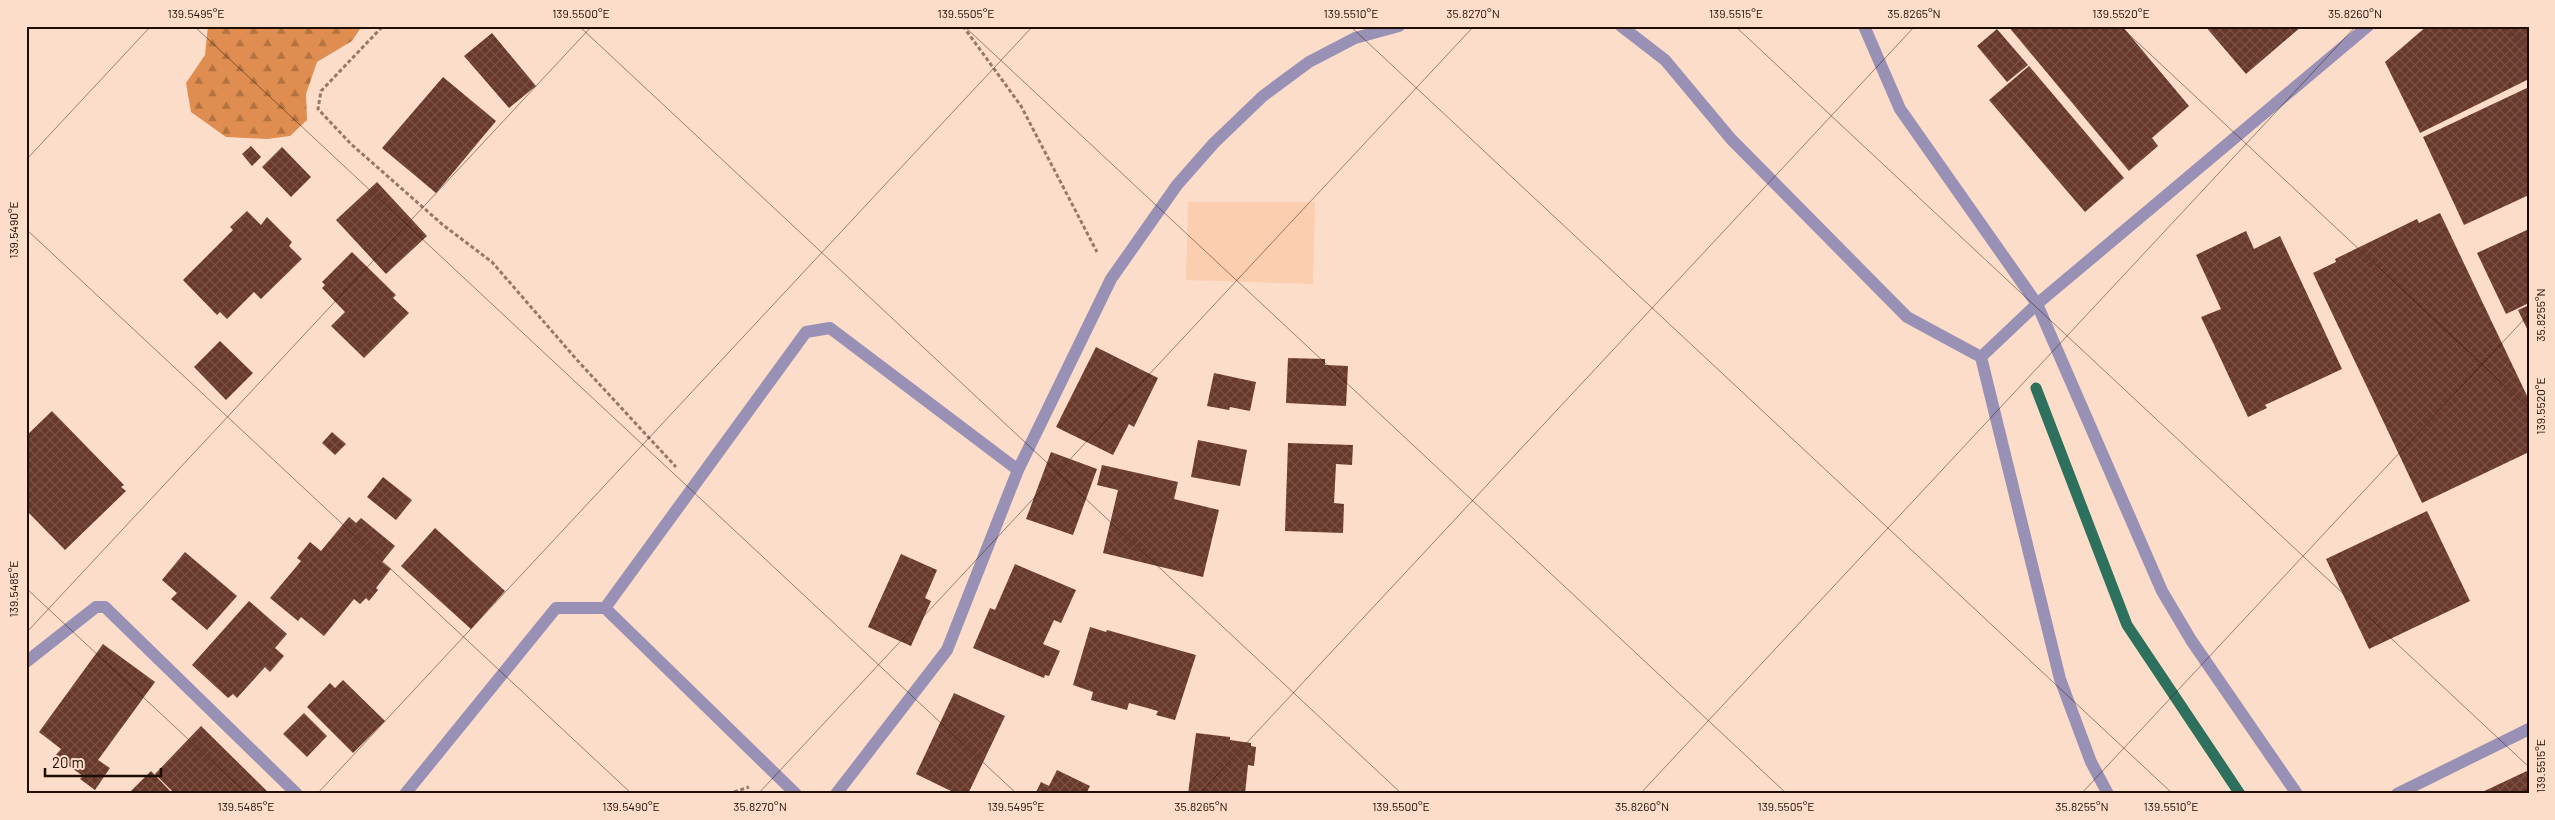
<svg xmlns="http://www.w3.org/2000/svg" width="2555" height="820" viewBox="0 0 2555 820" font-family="Barlow,sans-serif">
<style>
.built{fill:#fcceb0}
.forest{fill:url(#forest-firs)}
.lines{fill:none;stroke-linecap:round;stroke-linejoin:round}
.stream{stroke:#2c705d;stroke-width:11}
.building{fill:url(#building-cross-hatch)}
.path{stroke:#927a6a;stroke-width:3;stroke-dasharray:4 2.5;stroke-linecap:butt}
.minor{stroke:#9990b6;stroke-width:12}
.ticks{fill:none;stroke:#1f0e03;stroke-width:1;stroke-opacity:0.45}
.neatline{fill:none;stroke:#1f0e03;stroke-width:2}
.ticks-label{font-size:12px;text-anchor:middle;fill:#1f0e03}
</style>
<defs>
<pattern id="forest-firs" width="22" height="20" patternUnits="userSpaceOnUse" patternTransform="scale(1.25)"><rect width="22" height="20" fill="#df8d50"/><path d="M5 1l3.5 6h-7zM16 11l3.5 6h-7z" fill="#b47240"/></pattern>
<pattern id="building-cross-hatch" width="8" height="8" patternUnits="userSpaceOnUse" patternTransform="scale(1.25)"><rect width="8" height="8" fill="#68382b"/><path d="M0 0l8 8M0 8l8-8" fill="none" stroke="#795146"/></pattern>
</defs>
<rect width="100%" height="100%" fill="#fcddc9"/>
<path class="built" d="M1188,202H1315L1313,284L1186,280Z"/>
<path class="forest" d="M208,26H362L352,41L317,62L306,94L307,120L290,136L267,139L226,137L191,112L186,83L205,55Z"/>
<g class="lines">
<path class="stream" d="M2036,388L2127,625L2240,794"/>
</g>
<path class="building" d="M2008,26H2122L2189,106L2152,138L2158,146L2129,171Z
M2205,26H2302L2246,74Z
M2427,26H2529V79L2420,133L2385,62Z
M1997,29L2028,65L2007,82L1977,46Z
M492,33L536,86L509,108L464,56Z
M2029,66L2124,178L2085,212L1989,100Z
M443,77L496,121L436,193L382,148Z
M2529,87V195L2464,225L2423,137Z
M251,146L261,157L252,166L242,154Z
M282,147L311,177L291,197L262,167Z
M377,182L427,236L386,274L336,220Z
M247,211L261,225L267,217L292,242L289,246L302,259L261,299L254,292L227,319L220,312L217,315L183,280L233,230L230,227Z
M2440,213L2529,400V452L2422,503L2313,273L2336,262L2335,259L2417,219L2419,223Z
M2529,229V303L2506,314L2477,253Z
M2246,231L2254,249L2280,236L2342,369L2265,405L2267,408L2248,417L2201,317L2221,309L2196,255Z
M352,252L396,295L393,298L409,313L364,358L331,326L345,312L322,288L325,285L322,282Z
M2529,305V333L2518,310Z
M220,341L253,373L226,400L194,367Z
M1096,347L1158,378L1134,427L1129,424L1113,455L1056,427Z
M1288,358L1325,359V365L1348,366L1346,406L1286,403Z
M1214,373L1256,382L1250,411L1230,407L1229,410L1207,406Z
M52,411L124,485L121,487L126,491L65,550L26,510V436Z
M332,432L346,444L335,455L322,443Z
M1198,440L1247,450L1240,486L1191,477Z
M1288,443L1353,445L1352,465L1336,464L1334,503L1344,504L1343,533L1285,531Z
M1051,452L1097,469L1073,535L1026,519Z
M1102,465L1178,482L1174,499L1219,510L1203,577L1103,553L1118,490L1097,485Z
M383,477L412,500L396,520L367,497Z
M2427,511L2470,601L2369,649L2326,559Z
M349,517L356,523L361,518L395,546L382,562L391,569L376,588L378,590L369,601L366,598L360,604L354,599L324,636L301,617L298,621L270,598L301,561L297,558L310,542L321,551Z
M435,528L505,591L471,629L401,566Z
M185,552L237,596L207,630L171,599L177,593L162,580Z
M901,554L937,570L925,598L931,601L911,646L868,627Z
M1015,564L1076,590L1061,623L1054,620L1043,644L1060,651L1049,676L1045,675L1044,678L973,648L990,608L995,610Z
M249,601L287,634L275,648L284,656L270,672L265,667L237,698L233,694L228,698L192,665Z
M1090,627L1106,632L1107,630L1196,655L1175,720L1156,715L1158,711L1129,703L1127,710L1091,700L1093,692L1073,685Z
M103,644L155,682L98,760L110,768L95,790L80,779L83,776L55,756L61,749L39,732Z
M343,680L385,721L353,753L307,707L330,683L335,688Z
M954,693L1005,716L968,794H957L916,774Z
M304,713L327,736L307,757L283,734Z
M201,726L270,794H175L155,774Z
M1196,733L1230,737V740L1251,743V746L1256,747L1254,766L1248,765L1245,794H1188Z
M1057,770L1090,786L1086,794H1035L1041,782L1049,786Z
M2529,770V794H2478Z
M151,771L173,794H128Z"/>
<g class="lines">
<path class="path" d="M963,26L1021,106L1097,252
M382,27L321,91L318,109L351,144L443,225L492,262L577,360L676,467
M728,794L749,787"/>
<path class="minor" d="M1621,26L1665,60L1731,139L1907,317L1981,357
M1864,26L1900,109L2037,304L2162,591L2191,640L2297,794
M605,608L806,332L830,328L1018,470
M26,662L96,607H105L297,794
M405,794L556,608H605L796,794
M836,794L947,650L1018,470L1111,279L1177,185L1214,143L1263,96L1309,62L1355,38L1399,26
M2108,794L2091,762L2060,679L1981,357L2037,304L2368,26
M2397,794L2529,729"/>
</g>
<path class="ticks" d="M194,26L1017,794M579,26L1402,794M964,26L1787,794M1350,26L2173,794M1735,26L2529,767M2120,26L2529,408M2505,26L2529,49M26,160L151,26M26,229L632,794M26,588L247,794M26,633L592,26M317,794L1033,26M758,794L1474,26M1199,794L1915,26M1640,794L2356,26M2081,794L2529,314M2522,794L2529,787"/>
<rect width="2555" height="820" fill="none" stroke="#fcddc9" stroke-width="55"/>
<path d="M45 768v8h116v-8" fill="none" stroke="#1f0e03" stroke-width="2.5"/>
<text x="52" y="768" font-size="15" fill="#1f0e03" stroke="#fcddc9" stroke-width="4" paint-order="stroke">20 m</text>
<rect x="28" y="28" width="2500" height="764" class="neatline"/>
<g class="ticks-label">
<text x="196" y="18">139.5495°E</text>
<text x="581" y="18">139.5500°E</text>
<text x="966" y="18">139.5505°E</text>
<text x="1351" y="18">139.5510°E</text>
<text x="1473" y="18">35.8270°N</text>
<text x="1736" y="18">139.5515°E</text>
<text x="1914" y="18">35.8265°N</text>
<text x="2121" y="18">139.5520°E</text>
<text x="2355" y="18">35.8260°N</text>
<text transform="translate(14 230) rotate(-90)" y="4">139.5490°E</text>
<text transform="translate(2541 315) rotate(-90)" y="4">35.8255°N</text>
<text transform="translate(2541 406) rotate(-90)" y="4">139.5520°E</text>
<text transform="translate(14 589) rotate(-90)" y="4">139.5485°E</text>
<text transform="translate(2541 766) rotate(-90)" y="4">139.5515°E</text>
<text x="246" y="811">139.5485°E</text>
<text x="631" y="811">139.5490°E</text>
<text x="760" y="811">35.8270°N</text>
<text x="1016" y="811">139.5495°E</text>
<text x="1201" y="811">35.8265°N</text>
<text x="1401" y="811">139.5500°E</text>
<text x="1642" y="811">35.8260°N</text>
<text x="1786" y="811">139.5505°E</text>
<text x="2082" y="811">35.8255°N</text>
<text x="2171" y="811">139.5510°E</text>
</g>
</svg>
